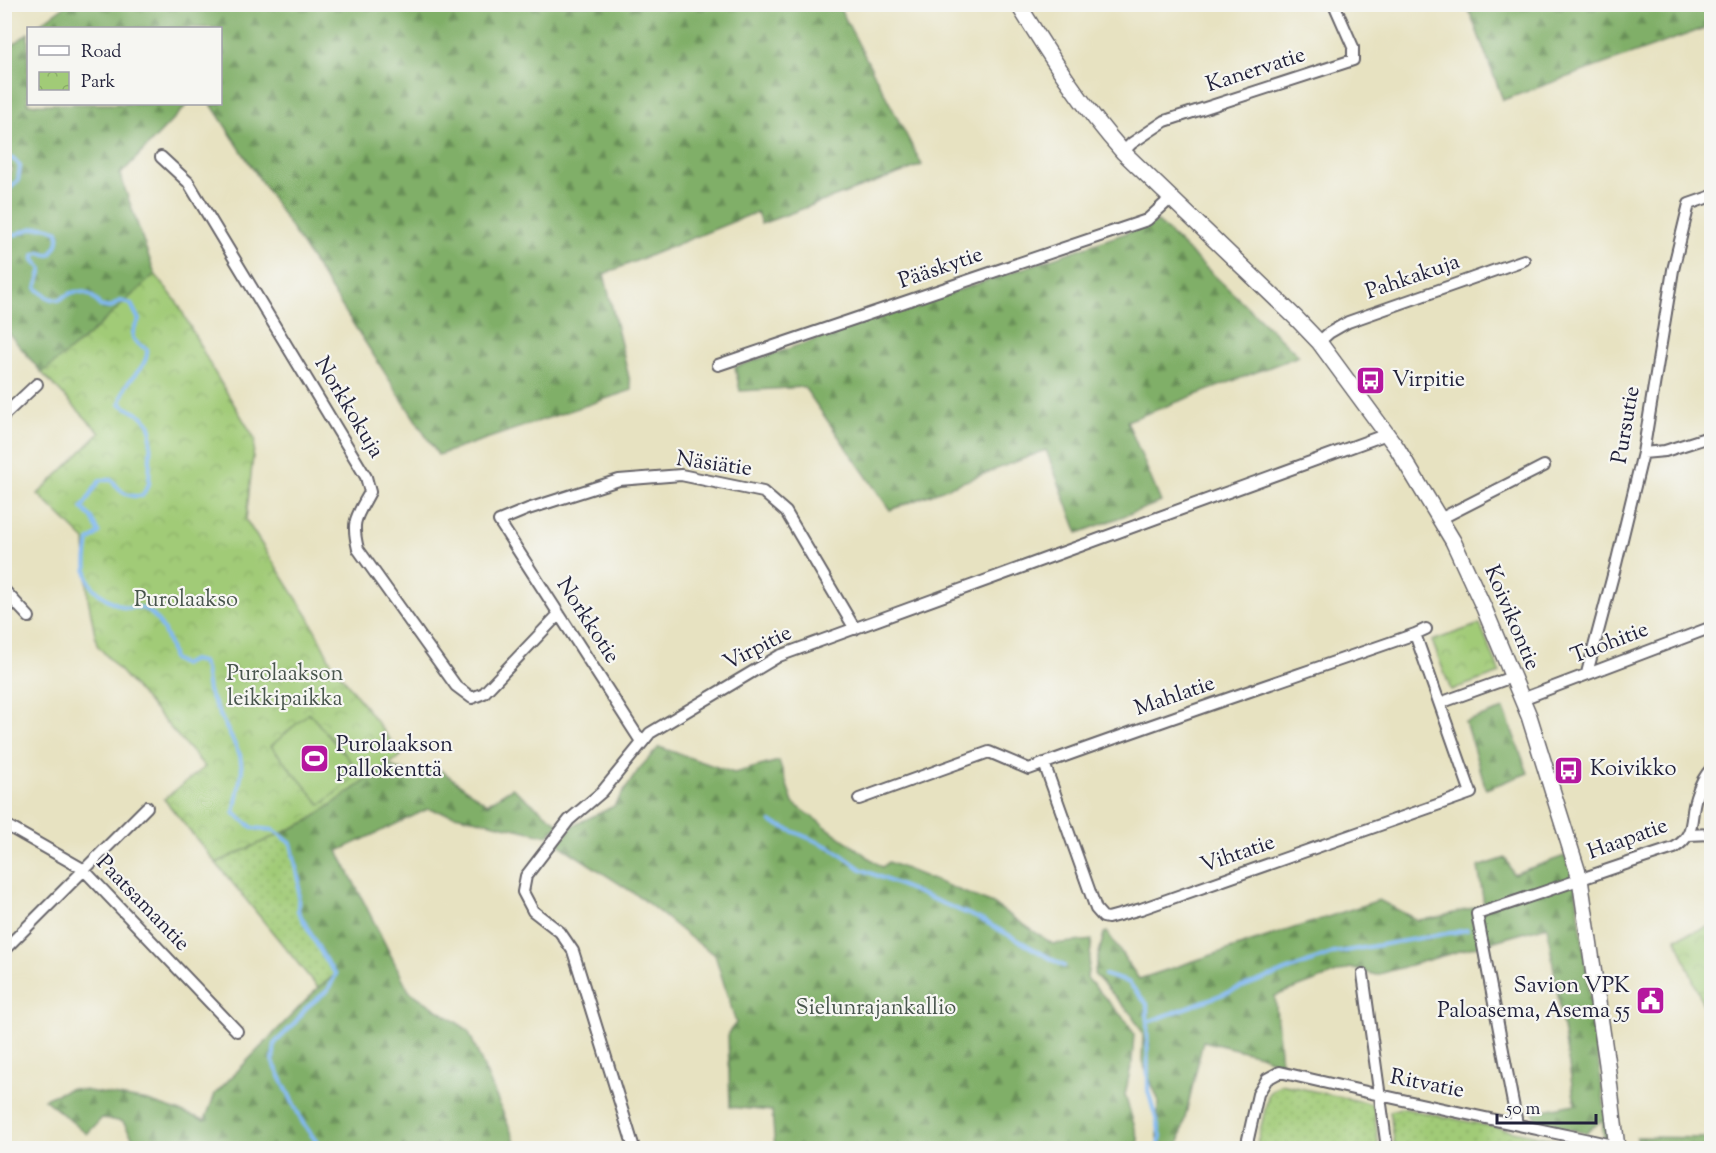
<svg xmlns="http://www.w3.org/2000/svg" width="1716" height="1153" viewBox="0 0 1716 1153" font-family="'Sorts Mill Goudy',serif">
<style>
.grass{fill:url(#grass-dots);stroke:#627659;stroke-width:1.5}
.forest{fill:url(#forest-firs);stroke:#516852;stroke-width:1.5}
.park{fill:url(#park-crowns);stroke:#627659;stroke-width:1.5}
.pitch{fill:#a1cb77;stroke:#627659;stroke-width:1.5}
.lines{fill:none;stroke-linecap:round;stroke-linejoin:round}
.stream{stroke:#82b9f2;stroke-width:4}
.street-casing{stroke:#67656a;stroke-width:14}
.secondary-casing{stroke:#67656a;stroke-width:18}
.street{stroke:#fff;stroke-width:10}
.secondary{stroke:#fff;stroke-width:15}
.labels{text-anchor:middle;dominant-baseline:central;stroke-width:4.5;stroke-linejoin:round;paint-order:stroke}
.street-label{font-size:22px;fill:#22223b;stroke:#f6f6f2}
.poi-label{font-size:22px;fill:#22223b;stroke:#f6f6f2;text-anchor:start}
.park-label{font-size:22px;fill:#48554d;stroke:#f6f6f2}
</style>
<defs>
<pattern id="grass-dots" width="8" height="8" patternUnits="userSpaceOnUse" patternTransform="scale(1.5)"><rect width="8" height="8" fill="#a1cb77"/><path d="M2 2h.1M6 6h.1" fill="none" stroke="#8aae68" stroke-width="1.8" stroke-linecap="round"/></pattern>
<pattern id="forest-firs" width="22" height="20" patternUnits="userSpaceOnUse" patternTransform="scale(1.5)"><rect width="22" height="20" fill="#80af68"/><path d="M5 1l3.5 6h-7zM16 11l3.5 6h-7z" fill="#688e57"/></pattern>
<pattern id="park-crowns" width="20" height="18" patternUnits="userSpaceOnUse" patternTransform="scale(1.5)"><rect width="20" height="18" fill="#a1cb77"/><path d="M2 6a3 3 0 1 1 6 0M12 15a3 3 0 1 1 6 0" fill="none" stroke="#8aae68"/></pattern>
</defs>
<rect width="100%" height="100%" fill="#f6f6f2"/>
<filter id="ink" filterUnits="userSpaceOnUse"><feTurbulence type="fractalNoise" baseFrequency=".0167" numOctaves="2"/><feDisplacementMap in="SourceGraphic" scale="12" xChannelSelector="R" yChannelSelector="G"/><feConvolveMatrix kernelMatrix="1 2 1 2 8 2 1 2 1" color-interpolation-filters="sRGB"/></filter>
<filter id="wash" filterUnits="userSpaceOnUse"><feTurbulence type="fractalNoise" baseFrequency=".008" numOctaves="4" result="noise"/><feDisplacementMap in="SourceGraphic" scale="24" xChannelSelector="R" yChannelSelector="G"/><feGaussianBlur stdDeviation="1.35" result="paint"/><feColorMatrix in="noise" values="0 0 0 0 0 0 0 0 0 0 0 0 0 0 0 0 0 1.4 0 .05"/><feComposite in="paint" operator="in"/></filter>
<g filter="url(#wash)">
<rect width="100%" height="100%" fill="#e7e2c1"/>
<path class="grass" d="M279,834L291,843L296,863L299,880L298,912L326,961L336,974L318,988L216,863Z
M1281,1084L1373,1104L1379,1148H1256L1269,1093Z
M1401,1108L1543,1137L1576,1148H1395L1390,1111Z"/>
<path class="forest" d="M66,5H838L922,165L761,224L757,212L604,274L632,390L438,455L211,104H220V28H34Z
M1467,5H1711V26L1503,100Z
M28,33V104H188L120,175L155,274L89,335L42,373L5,329V179L13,168L5,165V51Z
M1158,222L1299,356L1127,421L1161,502L1078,533L1046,450L890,510L804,387L740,391L735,367Z
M1504,709L1528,773L1486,789L1465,722Z
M659,747L734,773L779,761L793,803L882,867L889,862L993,904L1053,944L1092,940L1087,978L1127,1022L1134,1034L1132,1062L1125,1095L1139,1141L1137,1148H775L772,1111L730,1107L728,1033L736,1023L715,955L692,939L640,897L558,844L574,825L614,806L639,769Z
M388,765L418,777L435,766L487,804L512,788L559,824L548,836L428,809L338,851L409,991L468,1030L518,1148H139L123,1122L102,1118L87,1134L44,1099L71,1088L148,1101L205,1120L215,1094L318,988L336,974L326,961L298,911L299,880L296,863L291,843L279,834L308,821Z
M1565,856L1574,876L1610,1148H1605L1602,1120L1586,1133L1537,1122L1533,1112L1575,1104L1547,926L1376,975L1350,968L1275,996L1281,1064L1260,1055L1203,1041L1178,1148H1158V1099L1142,1061L1143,1033L1132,1015L1094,974L1104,933L1107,932L1139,979L1379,900L1417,920L1435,918L1484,905L1478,867L1506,858L1513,874Z
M1636,1137L1706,1138L1709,1148H1637Z"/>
<path class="park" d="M155,274L177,302L213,370L255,439L246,520L308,616L331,662L402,755L308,821L216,863L164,799L205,767L97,645L88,598L85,540L38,494L100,433L42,373L89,335Z
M1480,624L1500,673L1451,690L1432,641Z
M1711,926H1712L1711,1024L1676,938Z"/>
<path class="pitch" d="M309,713L360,772L321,805L271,746Z"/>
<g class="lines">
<path class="stream" d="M4,156L15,160L20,166L18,180L4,195
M4,236L8,238C24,231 42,221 58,232C59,242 57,247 50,255L39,253L34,255V260L42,269L36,288C42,293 49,300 58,300C62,299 67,295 71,293C85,289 93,295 100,306L110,308L120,301L131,304L139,320C129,335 130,341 147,349C149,364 134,374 126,386C123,391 122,398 120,404L142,416L149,423L151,430L149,484L142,496C126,497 121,493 112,480H100L82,508L92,518L99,533L89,541C82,579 87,591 123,607C129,609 136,606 142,608C161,615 169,641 173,659L183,665L192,660L202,662L205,669L208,691L240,755L242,770L234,813L253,828L274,830L291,843L299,880L298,911L326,961L336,974L328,990L306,1008L294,1024L275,1043L273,1062L303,1123L321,1148
M771,822L832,848L861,869L980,919L1064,966
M1105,975L1128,982L1147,1004L1148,1091L1161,1136L1158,1148
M1148,1022L1334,953L1467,930"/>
</g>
</g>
<g filter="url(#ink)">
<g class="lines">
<defs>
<path id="street" d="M1123,152L1132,143L1165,121L1353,60V47L1334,4
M161,157L188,182L366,477L370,492C356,518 351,520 358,549L456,686L472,698L484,693L559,614
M1319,342L1329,333L1348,322L1524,260
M718,365L1147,220L1170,199
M4,415L37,384
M1643,453L1665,451L1712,436
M1440,519L1544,466
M4,590L29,617
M1415,634L1426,629
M1587,673L1616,564L1643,453L1673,270L1689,204L1712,196
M1522,699L1712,627
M1440,703L1512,677
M642,743L499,521L528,509L619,480L681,475L763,492L786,512L855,629
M859,799L989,752L1029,769C1157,722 1286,679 1415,634L1471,793L1141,909L1108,918L1103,917L1096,909L1044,763
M4,824L83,869L237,1031
M1688,835L1712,834
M4,950L147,807
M1363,974L1387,1148
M1517,1124L1477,914C1543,893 1608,869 1674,848C1697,834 1689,819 1696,797C1699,787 1704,776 1712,768
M634,1148L573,951L560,932L533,911L523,892L526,876L569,820L602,792L650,733L779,656L1387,434
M1246,1148L1258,1094L1267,1079L1280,1072C1392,1099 1505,1122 1617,1146"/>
<path id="secondary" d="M1018,4C1050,56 1082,106 1123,152L1296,318L1319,342L1397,448L1453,541L1484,608L1529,716L1580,879L1607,1064L1617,1148"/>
</defs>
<use href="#street" class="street-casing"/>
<use href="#secondary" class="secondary-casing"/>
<use href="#street" class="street"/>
<use href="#secondary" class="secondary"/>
</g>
</g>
<defs>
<symbol id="bus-square" viewBox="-11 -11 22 22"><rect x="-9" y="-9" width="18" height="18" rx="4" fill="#b5179e" stroke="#f6f6f2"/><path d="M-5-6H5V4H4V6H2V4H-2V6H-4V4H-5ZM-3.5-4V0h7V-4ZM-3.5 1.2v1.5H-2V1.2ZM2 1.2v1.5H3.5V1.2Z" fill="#fff"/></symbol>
<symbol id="stadium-square" viewBox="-11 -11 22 22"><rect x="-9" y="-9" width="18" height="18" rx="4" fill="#b5179e" stroke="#f6f6f2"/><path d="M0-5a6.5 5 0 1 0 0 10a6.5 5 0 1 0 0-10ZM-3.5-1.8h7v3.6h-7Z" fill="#fff"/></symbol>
<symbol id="civic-square" viewBox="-11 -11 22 22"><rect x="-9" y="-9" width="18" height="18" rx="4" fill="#b5179e" stroke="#f6f6f2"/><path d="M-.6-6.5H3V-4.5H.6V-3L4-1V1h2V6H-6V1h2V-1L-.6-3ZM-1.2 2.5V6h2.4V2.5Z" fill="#fff"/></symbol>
</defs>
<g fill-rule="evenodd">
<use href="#bus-square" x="1354" y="364" width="33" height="33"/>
<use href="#stadium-square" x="298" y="742" width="33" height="33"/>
<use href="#bus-square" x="1552" y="754" width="33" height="33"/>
<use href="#civic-square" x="1634" y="984" width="33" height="33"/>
</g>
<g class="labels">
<g class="street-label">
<text transform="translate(1256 71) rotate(-18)">Kanervatie</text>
<text transform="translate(941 269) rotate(-19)">Pääskytie</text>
<text transform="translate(1413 278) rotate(-19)">Pahkakuja</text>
<text transform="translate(348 408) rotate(59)">Norkkokuja</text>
<text transform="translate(1627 425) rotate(-80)">Pursutie</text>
<text transform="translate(714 465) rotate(8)">Näsiätie</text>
<text transform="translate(1511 618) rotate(67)">Koivikontie</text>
<text transform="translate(587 621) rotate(57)">Norkkotie</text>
<text transform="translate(1610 644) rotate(-21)">Tuohitie</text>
<text transform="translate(758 649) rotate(-27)">Virpitie</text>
<text transform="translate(1175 697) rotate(-19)">Mahlatie</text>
<text transform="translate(1628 840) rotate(-20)">Haapatie</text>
<text transform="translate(1238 855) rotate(-19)">Vihtatie</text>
<text transform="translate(142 904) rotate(46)">Paatsamantie</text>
<text transform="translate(1427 1085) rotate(11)">Ritvatie</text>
</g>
<g class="poi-label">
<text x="1392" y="381">Virpitie</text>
<text x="336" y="746">Purolaakson<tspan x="336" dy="25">pallokenttä</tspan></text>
<text x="1590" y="770">Koivikko</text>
<text x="1630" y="987" text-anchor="end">Savion VPK<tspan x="1630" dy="25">Paloasema, Asema 55</tspan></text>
</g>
<g class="park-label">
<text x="186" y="601">Purolaakso</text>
<text x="285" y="675">Purolaakson<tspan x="285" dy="25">leikkipaikka</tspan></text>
<text x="876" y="1009">Sielunrajankallio</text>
</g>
</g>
<rect width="1716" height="1153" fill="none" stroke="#f6f6f2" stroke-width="24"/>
<rect x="27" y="27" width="195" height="78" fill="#f6f6f2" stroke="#a1a1a9" stroke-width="1.5"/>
<rect x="39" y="46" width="30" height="9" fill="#ffffff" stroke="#a1a1a9" stroke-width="1.5"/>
<text x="81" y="57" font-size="18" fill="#22223b">Road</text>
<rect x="39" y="72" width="30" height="18" fill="url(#park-crowns)" stroke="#a1a1a9" stroke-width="1.5"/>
<text x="81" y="87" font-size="18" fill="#22223b">Park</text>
<path d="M1497 1114v9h99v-9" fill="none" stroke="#22223b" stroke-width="3"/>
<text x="1506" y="1114" font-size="18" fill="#22223b" stroke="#f6f6f2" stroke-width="4.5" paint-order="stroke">50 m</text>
</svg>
